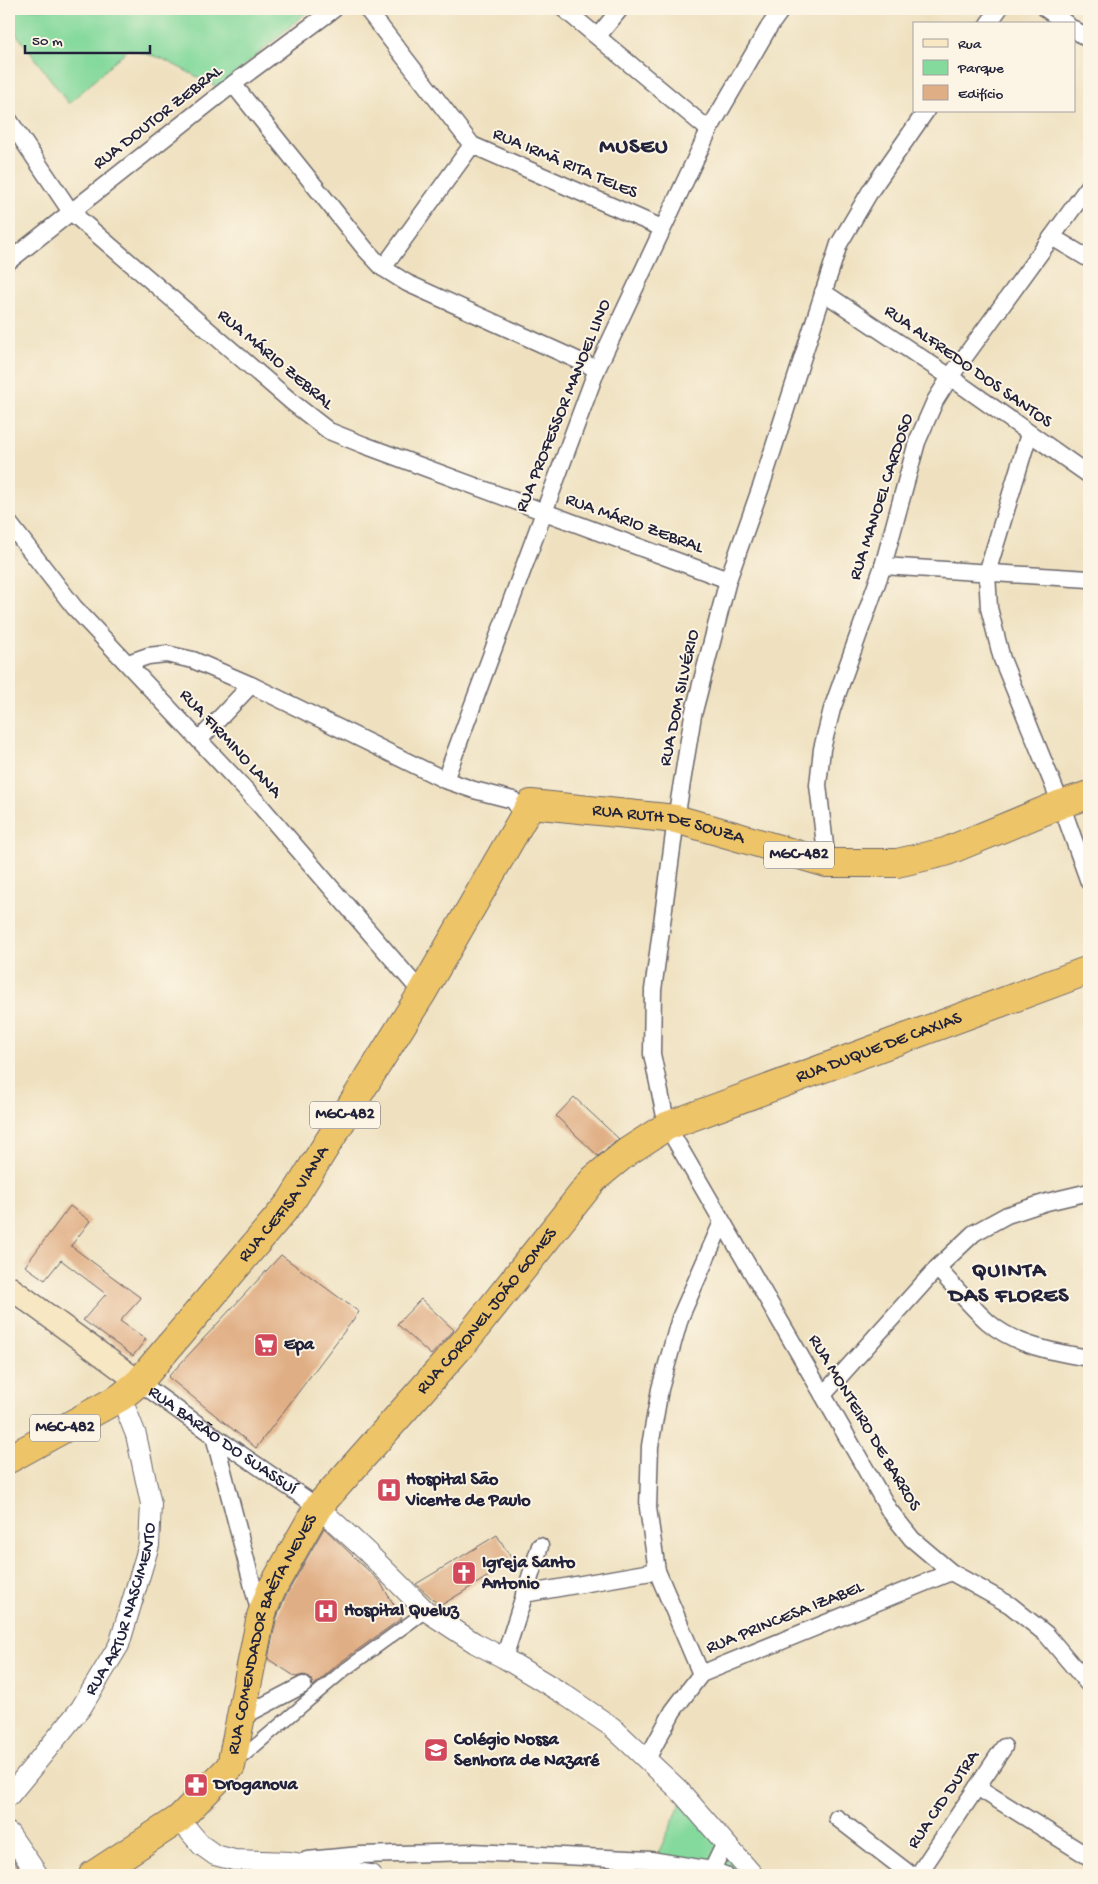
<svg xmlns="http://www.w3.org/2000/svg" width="1098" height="1884" viewBox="0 0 1098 1884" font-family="'Gochi Hand',sans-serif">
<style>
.green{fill:#84d99c;stroke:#537e6c}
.building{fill:#e0ae84}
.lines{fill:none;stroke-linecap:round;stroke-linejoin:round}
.pedestrian-casing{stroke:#6a656a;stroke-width:15}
.minor-casing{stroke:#6a656a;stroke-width:19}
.tertiary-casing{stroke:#6a656a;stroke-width:22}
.secondary-casing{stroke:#6a656a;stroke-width:25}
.trunk-casing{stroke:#6a656a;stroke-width:30}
.pedestrian{stroke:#fff;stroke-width:12}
.minor{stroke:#fff;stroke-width:16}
.tertiary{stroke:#fff;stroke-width:20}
.secondary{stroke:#f8e7c3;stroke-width:22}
.trunk{stroke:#eec469;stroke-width:28}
.labels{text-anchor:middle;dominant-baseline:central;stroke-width:4;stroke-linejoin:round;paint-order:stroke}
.shield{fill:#fcf5e5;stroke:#63616e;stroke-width:1}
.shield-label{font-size:16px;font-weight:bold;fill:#22223b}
.street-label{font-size:18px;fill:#22223b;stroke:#fcf5e5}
.poi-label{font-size:18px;font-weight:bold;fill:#22223b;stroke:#fcf5e5;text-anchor:start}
.district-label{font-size:22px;font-weight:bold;letter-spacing:1px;fill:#22223b;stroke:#fcf5e5}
</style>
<rect width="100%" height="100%" fill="#fcf5e5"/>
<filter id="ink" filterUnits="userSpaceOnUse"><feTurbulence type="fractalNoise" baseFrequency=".02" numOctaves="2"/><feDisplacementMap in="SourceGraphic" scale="10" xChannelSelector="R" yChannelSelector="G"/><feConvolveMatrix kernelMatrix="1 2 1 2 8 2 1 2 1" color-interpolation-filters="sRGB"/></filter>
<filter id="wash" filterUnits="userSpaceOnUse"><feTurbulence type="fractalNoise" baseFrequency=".0096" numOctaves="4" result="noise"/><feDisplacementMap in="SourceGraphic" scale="20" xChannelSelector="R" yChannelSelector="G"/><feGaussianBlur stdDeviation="1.12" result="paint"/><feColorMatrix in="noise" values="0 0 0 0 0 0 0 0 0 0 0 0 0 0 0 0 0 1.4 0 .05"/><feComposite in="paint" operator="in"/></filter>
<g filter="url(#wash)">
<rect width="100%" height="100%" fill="#efe1c0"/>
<path class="green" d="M9,9H310L219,88L161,58L128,49L69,104L9,24Z
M683,1799L749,1873L655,1860Z"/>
<g id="blocks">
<path class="building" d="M574,1097L619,1139L598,1156L556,1116Z
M70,1206L90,1221L71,1246L141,1298L120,1321L146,1339L133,1356L83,1320L106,1294L61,1260L45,1280L25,1266Z
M281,1255L359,1312L256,1448L168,1377Z
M421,1299L454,1330L431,1355L397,1324Z
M324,1528L380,1582L402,1618L338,1664L313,1686L312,1681L308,1676L303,1675L296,1677L268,1659L276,1620L285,1597Z
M497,1535L513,1561L440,1606L416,1584Z
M9,1854L24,1875H9Z"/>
</g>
</g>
<g filter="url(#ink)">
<use href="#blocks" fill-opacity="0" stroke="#6a656a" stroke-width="1"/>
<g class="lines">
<defs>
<path id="pedestrian" d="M235,1763L343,1671L426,1611"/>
<g id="minor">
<path d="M367,9L472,145L662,228"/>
<path d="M564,9L709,130"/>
<path d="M1046,9L1067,24"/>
<path d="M988,24L999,9"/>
<path d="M1074,29L1089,40"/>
<path d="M598,36L620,9"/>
<path d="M233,84L366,250L383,268L407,283L597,369"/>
<path d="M926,111L871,190L839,244L762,484L728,580L693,715L676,819L653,990L652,1054L667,1126L823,1395L889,1510L912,1539L951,1572L1010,1605L1046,1634L1089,1685"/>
<path d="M9,120L71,212L293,403L329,431L364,445L728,580"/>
<path d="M1052,237L1089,259"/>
<path d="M9,261L233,84L334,9"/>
<path d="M383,268L472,145"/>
<path d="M823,292L950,377L1089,475"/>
<path d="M1029,434L987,573L989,608L1002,659L1061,804L1089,882"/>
<path d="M9,523L74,607L258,803L422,993"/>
<path d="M883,566L1089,579"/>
<path d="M128,663L148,656L166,654L193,660L251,685L445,780L474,790L513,800L524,816"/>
<path d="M199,740L251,685"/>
<path d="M445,780L597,369L709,130L769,27L782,9"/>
<path d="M827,863L818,785L822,749L832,709L883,566L917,442L935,401L950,377L1089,186"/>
<path d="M937,1268C954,1286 970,1306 988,1322C1016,1346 1054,1352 1089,1358"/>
<path id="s1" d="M139,1382L214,1436L318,1507"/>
<path d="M823,1395L937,1268L974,1233L1007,1215L1047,1202L1089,1192"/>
<path d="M214,1436L260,1614"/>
<path d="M524,1594L657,1571"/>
<path d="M504,1658L540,1546"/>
<path d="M701,1674L657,1571L648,1508L650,1446L660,1389L680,1318L722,1222"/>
<path d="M240,1718L303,1685"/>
<path d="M647,1759L673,1711L701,1674L951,1572"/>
<path d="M977,1787L1089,1857"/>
<path d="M837,1818L911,1875"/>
<path d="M307,1860L361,1855L472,1852L651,1860L712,1870L725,1875"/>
<path d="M712,1870L725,1843"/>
<path d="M918,1875L1004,1747"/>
</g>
<g id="tertiary">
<path d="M318,1507L366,1551L426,1611L475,1643L504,1658L562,1693L612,1727L679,1790L753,1875"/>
<path id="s2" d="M9,1796L81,1708L119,1645L149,1545L151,1504L136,1435L121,1397"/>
<path d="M179,1819L201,1845L215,1855L234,1860L290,1862L371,1875"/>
<path d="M9,1833L38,1875"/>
</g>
<path id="secondary" d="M9,1287L139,1382"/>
<g id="trunk">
<path id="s3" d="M9,1459L121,1397L139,1382L290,1203L422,993L531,804L676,819L827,863H897L945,852L1061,804L1089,795"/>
<path id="s4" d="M93,1875L179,1819L231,1766L261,1616L271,1590L318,1507L466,1340L594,1179L627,1152L667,1126L1089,970"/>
</g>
</defs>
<use href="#pedestrian" class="pedestrian-casing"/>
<use href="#minor" class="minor-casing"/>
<use href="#tertiary" class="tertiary-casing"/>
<use href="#secondary" class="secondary-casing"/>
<use href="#trunk" class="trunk-casing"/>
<use href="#pedestrian" class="pedestrian"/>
<use href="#minor" class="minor"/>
<use href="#tertiary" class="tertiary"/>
<use href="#secondary" class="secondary"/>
<use href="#trunk" class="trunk"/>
</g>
</g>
<defs>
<symbol id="supermarket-square" viewBox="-11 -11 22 22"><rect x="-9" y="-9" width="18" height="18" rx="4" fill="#d1495b" stroke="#fcf5e5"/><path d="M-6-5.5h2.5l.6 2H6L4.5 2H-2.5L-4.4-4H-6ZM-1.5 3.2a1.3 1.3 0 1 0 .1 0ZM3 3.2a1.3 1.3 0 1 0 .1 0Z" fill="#fff"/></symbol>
<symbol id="hospital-square" viewBox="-11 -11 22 22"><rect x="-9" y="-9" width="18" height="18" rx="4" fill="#d1495b" stroke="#fcf5e5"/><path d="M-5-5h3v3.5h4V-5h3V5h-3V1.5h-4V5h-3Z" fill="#fff"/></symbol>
<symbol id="church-square" viewBox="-11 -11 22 22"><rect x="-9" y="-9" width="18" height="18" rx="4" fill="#d1495b" stroke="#fcf5e5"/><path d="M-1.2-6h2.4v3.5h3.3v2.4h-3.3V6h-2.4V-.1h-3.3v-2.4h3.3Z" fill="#fff"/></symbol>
<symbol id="school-square" viewBox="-11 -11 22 22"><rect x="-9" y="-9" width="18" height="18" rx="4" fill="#d1495b" stroke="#fcf5e5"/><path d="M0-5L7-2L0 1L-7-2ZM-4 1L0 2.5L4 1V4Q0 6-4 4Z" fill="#fff"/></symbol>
<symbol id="pharmacy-square" viewBox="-11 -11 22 22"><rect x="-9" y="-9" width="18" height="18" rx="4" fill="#d1495b" stroke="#fcf5e5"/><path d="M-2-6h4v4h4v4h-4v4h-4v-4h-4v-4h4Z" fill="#fff"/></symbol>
</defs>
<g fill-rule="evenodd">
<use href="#supermarket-square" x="252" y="1331" width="28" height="28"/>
<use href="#hospital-square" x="375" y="1476" width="28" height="28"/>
<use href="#church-square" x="450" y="1559" width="28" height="28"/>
<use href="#hospital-square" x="312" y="1597" width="28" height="28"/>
<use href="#school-square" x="422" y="1736" width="28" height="28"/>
<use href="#pharmacy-square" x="182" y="1771" width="28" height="28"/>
</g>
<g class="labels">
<g class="shield">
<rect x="764" y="841.5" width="70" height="27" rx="4"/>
<rect x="310" y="1101.5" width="70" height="27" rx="4"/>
<rect x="30" y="1414.5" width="70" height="27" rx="4"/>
</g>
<g class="shield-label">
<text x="799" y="855">MGC-482</text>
<text x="345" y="1115">MGC-482</text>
<text x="65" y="1428">MGC-482</text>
</g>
<g class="street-label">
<text transform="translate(158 118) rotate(-38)">RUA DOUTOR ZEBRAL</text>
<text transform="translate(565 164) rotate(23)">RUA IRMÃ RITA TELES</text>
<text transform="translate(275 360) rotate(40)">RUA MÁRIO ZEBRAL</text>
<text transform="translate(968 367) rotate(35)">RUA ALFREDO DOS SANTOS</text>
<text transform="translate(564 406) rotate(-68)">RUA PROFESSOR MANOEL LINO</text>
<text transform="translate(882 497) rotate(-72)">RUA MANOEL CARDOSO</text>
<text transform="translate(634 524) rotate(20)">RUA MÁRIO ZEBRAL</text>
<text transform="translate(680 698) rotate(-78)">RUA DOM SILVÉRIO</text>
<text transform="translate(230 744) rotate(47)">RUA FIRMINO LANA</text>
<text stroke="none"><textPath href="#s3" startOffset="991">RUA RUTH DE SOUZA</textPath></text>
<text stroke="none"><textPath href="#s4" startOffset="1198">RUA DUQUE DE CAXIAS</textPath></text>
<text stroke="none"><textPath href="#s3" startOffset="381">RUA CEFISA VIANA</textPath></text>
<text stroke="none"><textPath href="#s4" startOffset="712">RUA CORONEL JOÃO GOMES</textPath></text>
<text transform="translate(864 1423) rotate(59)">RUA MONTEIRO DE BARROS</text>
<text stroke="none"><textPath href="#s1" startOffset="102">RUA BARÃO DO SUASSUÍ</textPath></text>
<text stroke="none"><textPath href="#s2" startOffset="222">RUA ARTUR NASCIMENTO</textPath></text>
<text transform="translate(785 1618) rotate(-22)">RUA PRINCESA IZABEL</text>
<text stroke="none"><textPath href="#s4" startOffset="316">RUA COMENDADOR BAÊTA NEVES</textPath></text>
<text transform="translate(944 1800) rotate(-56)">RUA CID DUTRA</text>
</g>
<g class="poi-label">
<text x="284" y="1345">Epa</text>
<text x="406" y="1480">Hospital São<tspan x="406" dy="21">Vicente de Paulo</tspan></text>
<text x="482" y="1563">Igreja Santo<tspan x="482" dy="21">Antonio</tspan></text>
<text x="344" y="1611">Hospital Queluz</text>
<text x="454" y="1740">Colégio Nossa<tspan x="454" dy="21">Senhora de Nazaré</tspan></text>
<text x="214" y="1785">Droganova</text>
</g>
<g class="district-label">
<text x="634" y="148">MUSEU</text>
<text x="1009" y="1272">QUINTA<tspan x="1009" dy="25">DAS FLORES</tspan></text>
</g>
</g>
<rect width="1098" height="1884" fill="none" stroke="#fcf5e5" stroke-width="30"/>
<rect x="913" y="22" width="162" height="90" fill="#fcf5e5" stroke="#a5a1a1"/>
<rect x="923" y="39" width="25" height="8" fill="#f8e7c3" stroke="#a5a1a1"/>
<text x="958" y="48" font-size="15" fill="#22223b">Rua</text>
<rect x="923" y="60" width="25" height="15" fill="#84d99c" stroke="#a5a1a1"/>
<text x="958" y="72" font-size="15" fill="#22223b">Parque</text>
<rect x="923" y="85" width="25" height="15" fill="#e0ae84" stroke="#a5a1a1"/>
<text x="958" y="98" font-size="15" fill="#22223b">Edifício</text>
<path d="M25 45v8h125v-8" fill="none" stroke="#22223b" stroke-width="2.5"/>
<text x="32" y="45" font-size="15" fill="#22223b" stroke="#fcf5e5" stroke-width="4" paint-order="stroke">50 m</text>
</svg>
